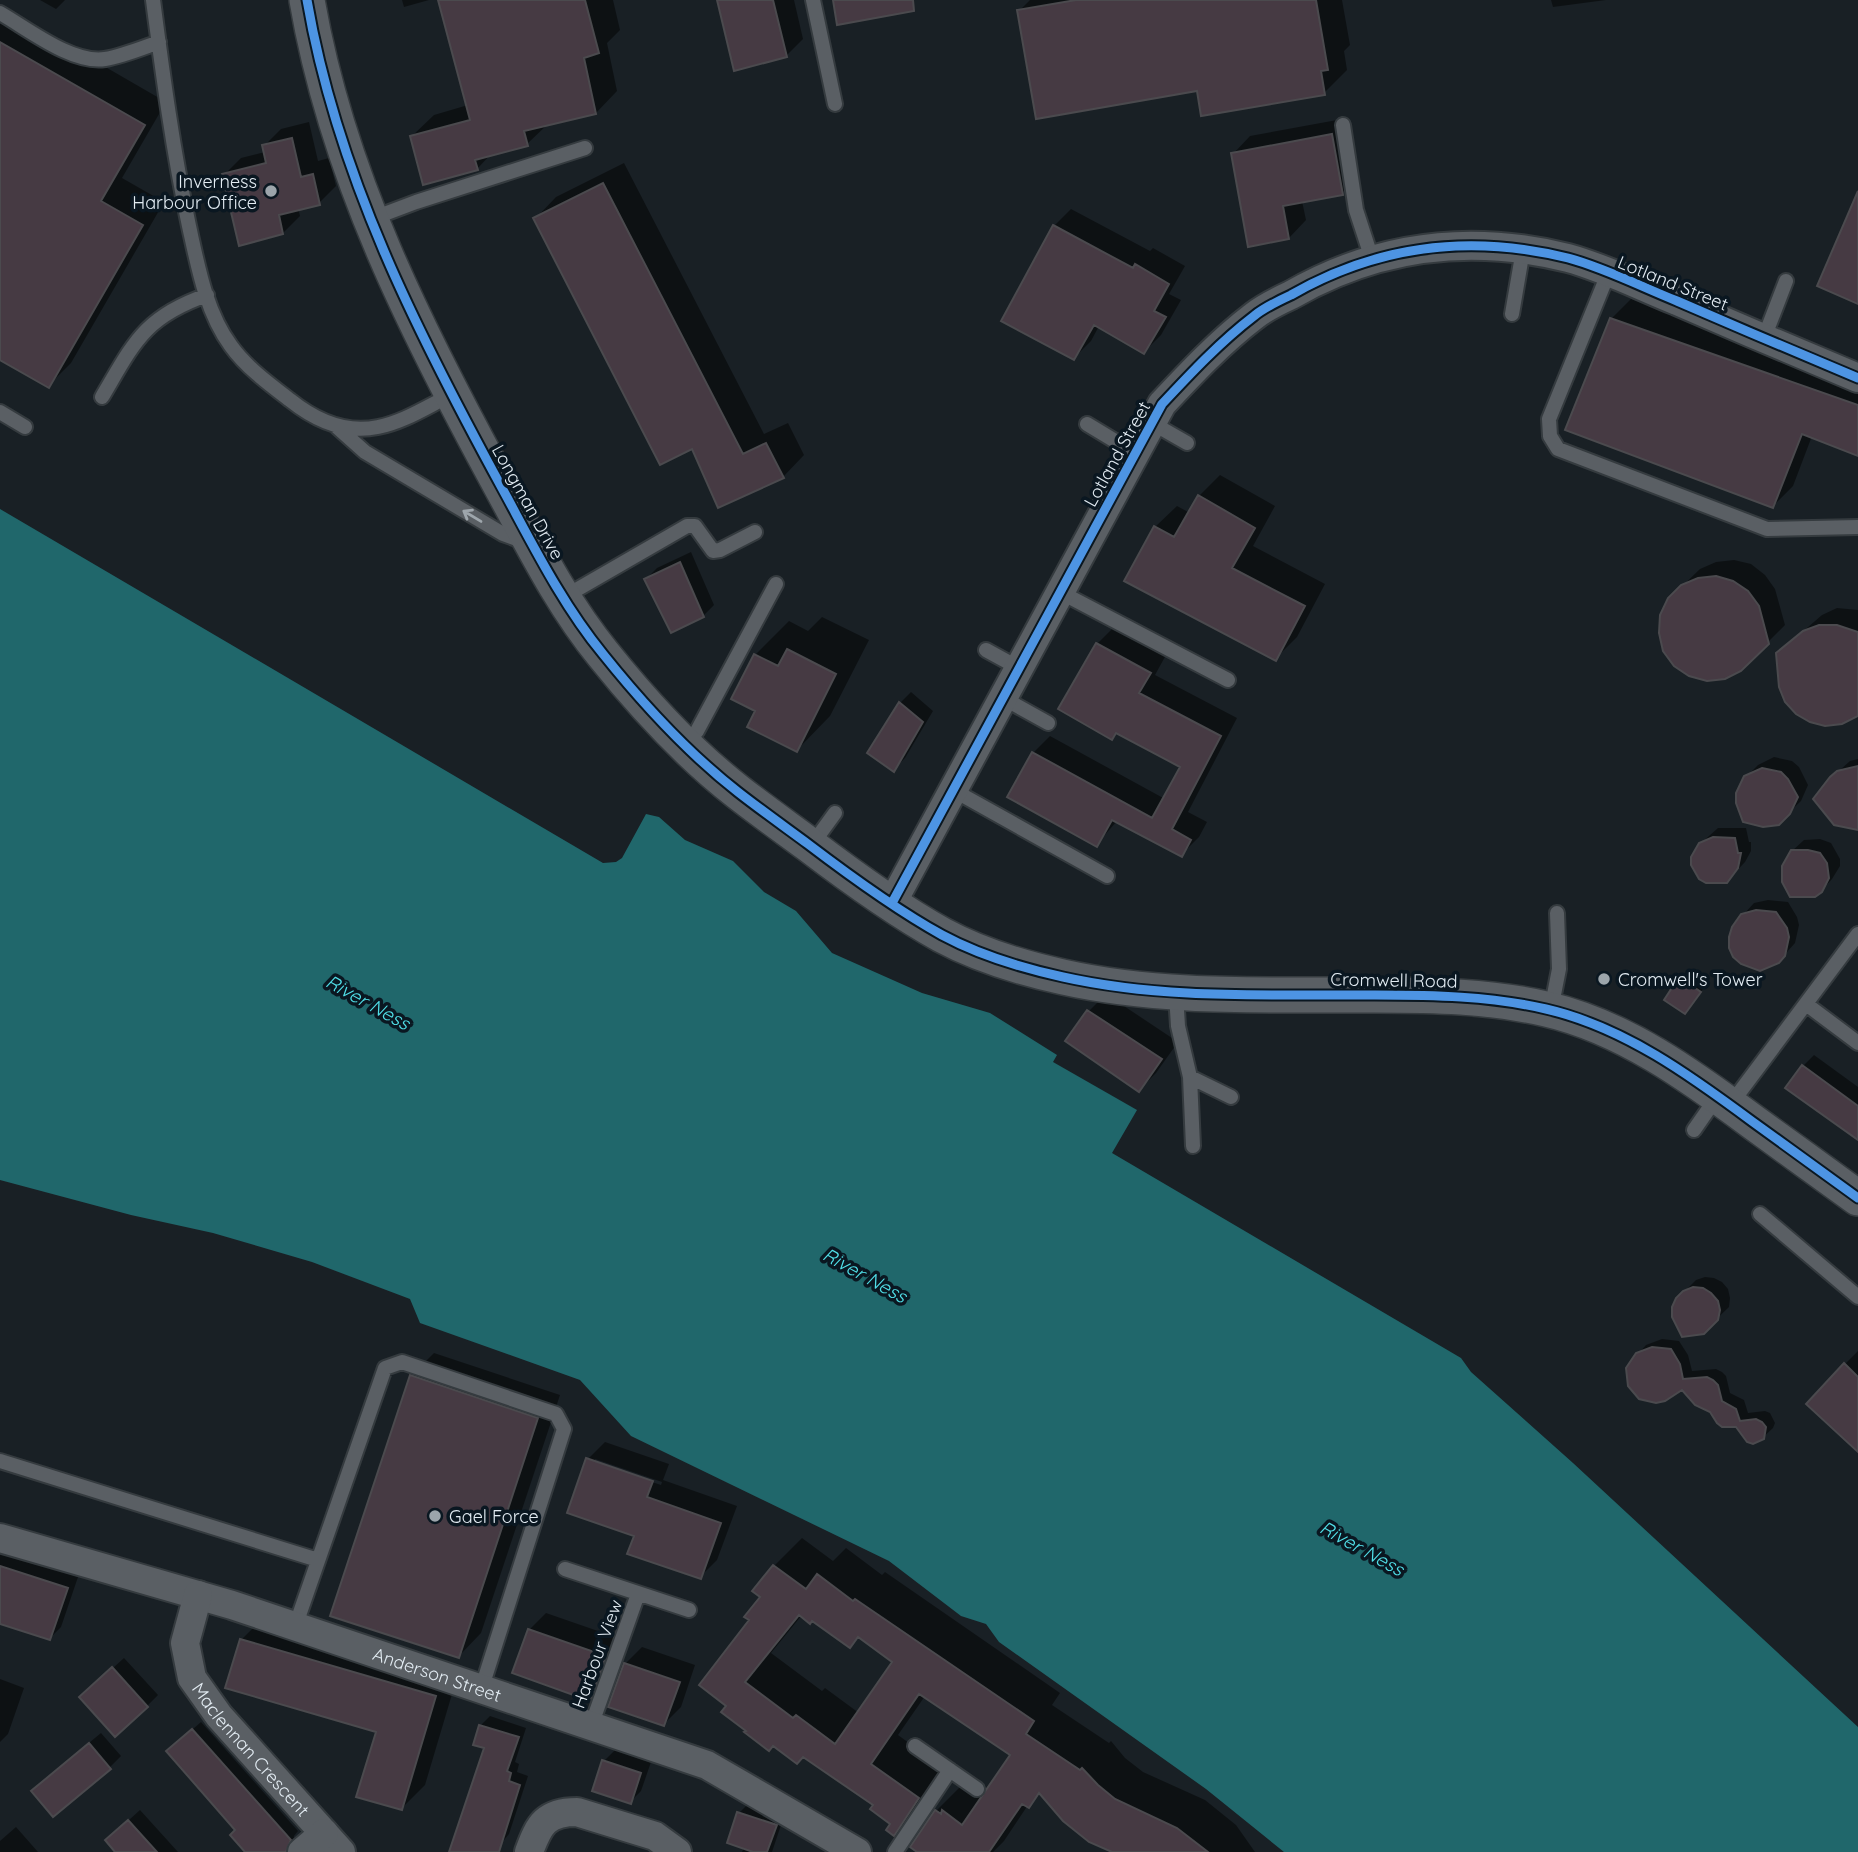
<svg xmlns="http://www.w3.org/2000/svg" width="1858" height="1852" viewBox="0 0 1858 1852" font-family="Quicksand,sans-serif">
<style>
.water{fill:#20676b}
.shadow{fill:#0007;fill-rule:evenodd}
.building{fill:#463a43;stroke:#4b4a4e;stroke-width:2;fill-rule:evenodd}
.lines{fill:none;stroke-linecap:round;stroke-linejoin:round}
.service-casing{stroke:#353b3f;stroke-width:18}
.minor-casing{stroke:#353b3f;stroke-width:32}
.tertiary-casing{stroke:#353b3f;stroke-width:38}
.service{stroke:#5a5f64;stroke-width:14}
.minor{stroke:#5a5f64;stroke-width:28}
.tertiary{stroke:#5a5f64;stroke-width:35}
.cycleway-casing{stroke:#0a1721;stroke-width:13}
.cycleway{stroke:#4d94e3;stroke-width:9}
.oneway{stroke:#9ea6ac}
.poi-dot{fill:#9ca5ab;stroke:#0a1721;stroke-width:2.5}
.labels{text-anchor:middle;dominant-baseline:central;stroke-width:7;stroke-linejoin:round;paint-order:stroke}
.poi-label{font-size:18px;fill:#e3ecf3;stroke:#0a1721;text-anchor:start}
.street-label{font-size:18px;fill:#e3ecf3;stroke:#0a1721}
.water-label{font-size:19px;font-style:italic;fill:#51e0e9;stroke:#0a1721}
</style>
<rect width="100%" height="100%" fill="#192025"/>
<path class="water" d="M0,509L603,863L616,862L622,858L646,814L659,817L685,840L733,861L764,892L796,911L832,953L922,993L990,1013L1057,1055L1053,1062L1137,1110L1112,1153L1461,1358L1471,1372L1573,1463L1858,1727V1852H1284L1206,1789L999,1642L986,1624L961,1616L889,1561L631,1436L580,1380L420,1323L410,1299L312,1262L213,1233L131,1215L0,1180Z"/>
<path class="shadow" d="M40,0H65L56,9Z
M402,0H429L404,7Z
M440,0H613L620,30L607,43L617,91L596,113L548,124L527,144L492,153L477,169L412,136L434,115L468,105Z
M718,0H794L803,39L786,56Z
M1030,0H1342L1350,45L1344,51L1347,70L1324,93L1198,89L1019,11Z
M1551,0H1606L1553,7Z
M0,6L166,102L122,178L164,202L71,363L48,386L0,358Z
M1348,118L1359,176L1342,193L1302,201L1306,220L1289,238L1233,154L1250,136Z
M309,122L318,161L329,158L336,186L319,203L298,208L300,216L283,233L224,175L241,158L265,152L264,146L281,129Z
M624,163L764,434L788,423L804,455L783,477L693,446L535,219L556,197Z
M1071,209L1150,251L1153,248L1185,266L1169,294L1181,300L1161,335L1144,352L1099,326L1091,341L1074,358L1054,226Z
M1631,299L1858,378V454L1812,436L1793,486L1773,506L1611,319Z
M1220,475L1275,506L1253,546L1325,584L1297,637L1275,659L1155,527L1177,506L1190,513L1199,496Z
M691,552L714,605L703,616L646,579L657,568Z
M1734,560L1751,564L1765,575L1775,589L1785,625L1740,670L1669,599L1700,569L1716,562Z
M1837,608L1858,610V713L1778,653L1822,615Z
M822,617L869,640L830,716L797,750L757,710L755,655L789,621L808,631Z
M1114,627L1166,655L1155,675L1237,718L1188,812L1207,822L1199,837L1182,854L1117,821L1096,845L1033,753L1050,736L1165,799L1182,766L1118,732L1112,738L1097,644Z
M911,692L933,711L905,758L894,769L900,703Z
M1774,757L1792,761L1799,767L1808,785L1801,801L1778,823L1746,777L1758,765Z
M1858,759V825L1831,778L1850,761Z
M1718,828H1746L1749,842H1751V851L1745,862L1726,882L1700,844Z
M1820,839L1831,843L1840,859V866L1832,879L1821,891L1792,851L1804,840Z
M1768,900L1788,902L1797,917L1799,925L1795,943L1778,962L1743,915L1754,903Z
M1685,973L1705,986L1690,1007L1680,978Z
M1106,994L1178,1042L1156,1073L1139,1090L1068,1041L1089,1011Z
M1814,1055L1858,1087V1138L1803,1066Z
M1705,1277L1714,1278L1722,1282L1728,1289L1730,1298L1729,1307L1703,1332L1677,1299L1696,1280Z
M1662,1339L1679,1341L1688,1355L1692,1371L1716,1369L1722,1372L1726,1376L1730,1393L1744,1400L1748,1413L1765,1411L1770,1413L1775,1423L1773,1428L1759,1441L1753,1442L1737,1425L1712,1411L1637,1355L1646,1345Z
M1858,1351V1449L1845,1364Z
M434,1353L560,1395L481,1633L459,1656L411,1376Z
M605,1442L669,1464L663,1480L737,1506L717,1560L700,1577L636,1535L588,1459ZM595,1459L662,1482L661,1485L595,1463Z
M802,1538L833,1561L846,1548L882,1575L885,1572L1060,1693L1052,1705L1109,1743L1111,1741L1125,1758L1143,1772L1205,1800L1236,1825L1255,1852H1116L1041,1793L1028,1805L1004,1841L993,1852H936L912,1846L936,1811L964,1783L971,1784L985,1794L1013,1754L925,1696L898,1735L946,1770L922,1806L894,1833L893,1823L875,1805L729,1705L751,1620L762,1597L755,1591L774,1566ZM802,1615L812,1619L849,1646L859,1636L895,1661L859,1713L825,1688L822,1691L771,1653Z
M0,1551L78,1577L61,1627L50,1638L0,1622Z
M546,1613L621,1639L606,1681L589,1698L529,1630Z
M264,1617L458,1674L425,1785L402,1808L378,1731L241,1640Z
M642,1647L695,1665L681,1707L664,1724L625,1664Z
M124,1658L158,1695L147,1706L93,1686Z
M0,1679L24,1688L8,1734L0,1742Z
M490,1716L526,1728L515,1762L519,1764L517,1772L528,1776L509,1834L494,1852H450L486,1747L475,1743L481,1725Z
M201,1722L298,1831L294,1836L293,1845L297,1852H248L237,1830L177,1743Z
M101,1733L121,1756L110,1767L44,1780Z
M615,1750L651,1762L641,1791L630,1802L604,1761Z
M748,1804L784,1816L772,1852H742L744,1847L739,1813Z
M140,1810L178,1852H117L118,1830Z
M16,1827L38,1852H0V1841Z"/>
<path class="building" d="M438,0H585L599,53L584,58L596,114L524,131L528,146L475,160L478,170L423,185L410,136L470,120Z
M717,0H773L787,57L734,71Z
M833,0H913L914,11L837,25Z
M1076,0H1316L1328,70L1321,71L1325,95L1201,116L1197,91L1036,119L1017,10Z
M0,42L145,125L101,201L143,225L49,388L0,360Z
M1332,134L1343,195L1283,206L1289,239L1248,247L1231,153Z
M292,138L301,177L313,174L320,205L279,215L283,234L239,246L222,174L266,163L262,145Z
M603,183L743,454L766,443L784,478L718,508L692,449L660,465L533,218Z
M1858,191V304L1817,286Z
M1053,225L1133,268L1135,264L1169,284L1154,311L1166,317L1144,354L1094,325L1074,360L1001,321Z
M1610,318L1858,405V456L1802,434L1773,508L1565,430Z
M1198,495L1255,528L1232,568L1305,606L1276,661L1124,581L1154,526L1174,537Z
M680,562L704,617L671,633L644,579Z
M1716,576L1733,581L1748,591L1759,606L1769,644L1741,671L1725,679L1707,681L1689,676L1674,666L1663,651L1659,633L1660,615L1668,598L1681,585L1698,578Z
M1819,625H1837L1858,632V716L1842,724L1825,726L1810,722L1796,714L1785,702L1779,687L1776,653L1803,631Z
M1096,643L1151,673L1139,693L1221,736L1172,829L1191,840L1182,857L1112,820L1097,847L1007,797L1032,752L1152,818L1180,767L1116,733L1112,740L1058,709Z
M787,649L836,674L797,752L747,727L755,711L731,699L754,654L778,666Z
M899,702L923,722L894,772L867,753Z
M1858,766V830L1834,825L1813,799L1830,777L1837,771Z
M1762,768L1781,772L1788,779L1798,797L1790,814L1779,825L1763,827L1743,822L1736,803V793L1744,776Z
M1713,837L1735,838L1738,853H1741L1738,868L1727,883H1706L1699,879L1691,865V857L1699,843Z
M1791,850H1808L1820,853L1827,863L1829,878L1822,892L1815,897H1790L1782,882V866Z
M1756,910L1776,912L1787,928L1789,937L1785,956L1779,963L1760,971L1741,964L1733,957L1729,948V937L1732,927L1741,914Z
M1679,977L1701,992L1685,1014L1664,1000Z
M1087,1010L1162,1059L1139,1092L1065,1041Z
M1802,1065L1858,1106V1140L1785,1088Z
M1693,1287L1703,1288L1711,1293L1718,1301L1720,1310L1718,1320L1704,1334L1682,1337L1672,1317V1307L1676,1298L1683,1291Z
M1652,1347L1671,1349L1680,1364L1683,1379L1707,1377L1713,1380L1718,1385L1722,1401L1736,1409L1740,1421L1756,1419L1762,1422L1766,1427L1764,1439L1753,1444L1747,1442L1736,1427H1722L1717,1423L1710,1412L1695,1405L1682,1390L1665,1401L1656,1403L1639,1399L1628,1386L1626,1368L1636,1353Z
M1844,1363L1858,1377V1452L1806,1404Z
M410,1375L538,1418L459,1658L330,1616Z
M586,1458L653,1481L647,1497L721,1523L701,1579L627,1554L634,1536L567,1513Z
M773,1565L806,1589L817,1574L853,1601L855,1599L1034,1721L1026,1734L1080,1770L1082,1768L1098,1785L1115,1799L1177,1828L1208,1852H1112L1089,1842L1063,1821L1039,1793L1029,1808L1022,1804L989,1852H917L910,1847L935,1810L941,1814L942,1810L962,1825L1010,1755L919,1694L871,1764L919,1798L894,1836L886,1830L890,1824L870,1809L873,1805L803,1757L797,1764L773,1746L769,1751L744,1732L746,1731L721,1712L726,1706L699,1685L749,1620L744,1617L760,1597L752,1591ZM799,1615L810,1624L812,1621L850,1648L858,1637L892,1662L835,1744L796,1715L793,1718L745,1682Z
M0,1566L68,1588L50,1640L0,1624Z
M528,1629L606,1656L590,1701L512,1673Z
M240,1639L436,1696L402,1810L356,1797L376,1732L225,1688Z
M624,1663L680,1682L664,1726L608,1707Z
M112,1667L148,1707L115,1737L79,1697Z
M479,1725L519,1737L507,1771L511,1773L509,1781L520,1785L499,1852H449L484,1748L473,1745Z
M192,1729L291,1840L286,1852H245L230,1835L235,1830L166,1751Z
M89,1743L111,1769L53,1817L31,1791Z
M602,1760L641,1773L631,1804L592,1791Z
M737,1812L777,1825L767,1852H753L727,1843Z
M128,1820L157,1852H115L105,1840Z"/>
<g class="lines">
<defs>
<path id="service" d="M153,0C163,76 173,151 189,226C198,267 206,312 231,346C246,367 269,384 290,400C315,420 345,434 378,427C404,422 428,406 451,395
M813,0L835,104
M0,13C28,29 72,64 105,59C123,56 142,48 159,42
M1343,125L1356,210L1372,259
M371,219L416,202L585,148
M1608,274L1549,419L1550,436L1558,449L1767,529L1858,527
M1512,314L1523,250
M1764,338L1786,281
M102,397C134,343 144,317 207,295
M0,412L25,427
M1152,423L1187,443
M1087,424L1135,453
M337,427L365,452L503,534L525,542
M1060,592L1228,680
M564,597L687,526H695L713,551L720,550L755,532
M986,650L1019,668
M1003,698L1048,723
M685,745L697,731L776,584
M953,790L1107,876
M811,846L835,813
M1176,994L1178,1026L1190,1077L1193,1146
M1806,1004L1858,1043
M1551,1010L1559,969L1557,913
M1190,1077L1231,1097
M1730,1105L1858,934
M1694,1130L1717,1097
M1760,1214L1858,1297
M0,1461L318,1560
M565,1569L689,1610
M295,1627L385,1368L402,1362L556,1414L564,1429L481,1690
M591,1726L638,1594
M915,1746L977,1789
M895,1852L950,1770"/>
<g id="minor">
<path d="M892,903L1162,404C1191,373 1220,342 1254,316C1265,307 1278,301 1291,295C1378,245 1471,234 1568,258C1605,268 1642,287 1677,301C1737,327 1798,353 1858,378"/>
<path id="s1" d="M0,1538L232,1605L707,1765L857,1852"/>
<path id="s2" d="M198,1595L185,1643L192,1678L219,1716L341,1852"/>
<path d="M302,1852L324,1833"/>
<path d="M529,1852C539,1824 546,1812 577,1812L655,1836L677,1852"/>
</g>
<path id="tertiary" d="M307,0C337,175 418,334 502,488C533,545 562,604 603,654C643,704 688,753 738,792C761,810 785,827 808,844C850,876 895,909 942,935C979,955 1022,968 1063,977C1166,1000 1270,994 1375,995C1432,995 1490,996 1546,1009C1624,1027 1691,1076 1753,1122C1788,1147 1823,1173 1858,1198"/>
</defs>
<use href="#service" class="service-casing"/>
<use href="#minor" class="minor-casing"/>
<use href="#tertiary" class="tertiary-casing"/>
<use href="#service" class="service"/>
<use href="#minor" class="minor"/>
<use href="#tertiary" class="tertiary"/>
<defs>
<path id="cycleway" d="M307,0C337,175 418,334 502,488C533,545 562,604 603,654C643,704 688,753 738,792C761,810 785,827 808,844C850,876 895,909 942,935C979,955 1022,968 1063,977C1166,1000 1270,994 1375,995C1432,995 1490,996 1546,1009C1624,1027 1691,1076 1753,1122C1788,1147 1823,1173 1858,1198
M892,903L1162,404C1191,373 1220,342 1254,316C1265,307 1278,301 1291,295C1378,245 1471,234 1568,258C1605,268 1642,287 1677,301C1737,327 1798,353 1858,378"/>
</defs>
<use href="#cycleway" class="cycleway-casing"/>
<use href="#cycleway" class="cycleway"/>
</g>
<defs><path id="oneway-shaft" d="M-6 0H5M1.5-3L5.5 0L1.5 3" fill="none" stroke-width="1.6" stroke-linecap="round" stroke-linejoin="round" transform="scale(1.75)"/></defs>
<use class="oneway" href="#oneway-shaft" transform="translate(472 516) rotate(-149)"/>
<g class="poi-dot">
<circle cx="271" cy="191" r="7"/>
<circle cx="1604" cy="979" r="7"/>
<circle cx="435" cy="1516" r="7"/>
</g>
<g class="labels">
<g class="poi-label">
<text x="257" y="181" text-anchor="end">Inverness<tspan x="257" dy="21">Harbour Office</tspan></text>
<text x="1618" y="979">Cromwell's Tower</text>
<text x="449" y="1516">Gael Force</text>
</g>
<g class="street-label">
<text transform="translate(1673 283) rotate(22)">Lotland Street</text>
<text transform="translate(1117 454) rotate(-61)">Lotland Street</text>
<text transform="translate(528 502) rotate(61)">Longman Drive</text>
<text transform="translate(1394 980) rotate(1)">Cromwell Road</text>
<text transform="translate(597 1654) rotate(-70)">Harbour View</text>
<text stroke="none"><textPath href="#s1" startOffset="458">Anderson Street</textPath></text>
<text stroke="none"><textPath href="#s2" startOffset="178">Maclennan Crescent</textPath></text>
</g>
<g class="water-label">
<text transform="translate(368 1002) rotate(29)">River Ness</text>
<text transform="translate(865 1275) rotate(29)">River Ness</text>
<text transform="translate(1362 1548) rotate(29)">River Ness</text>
</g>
</g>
</svg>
